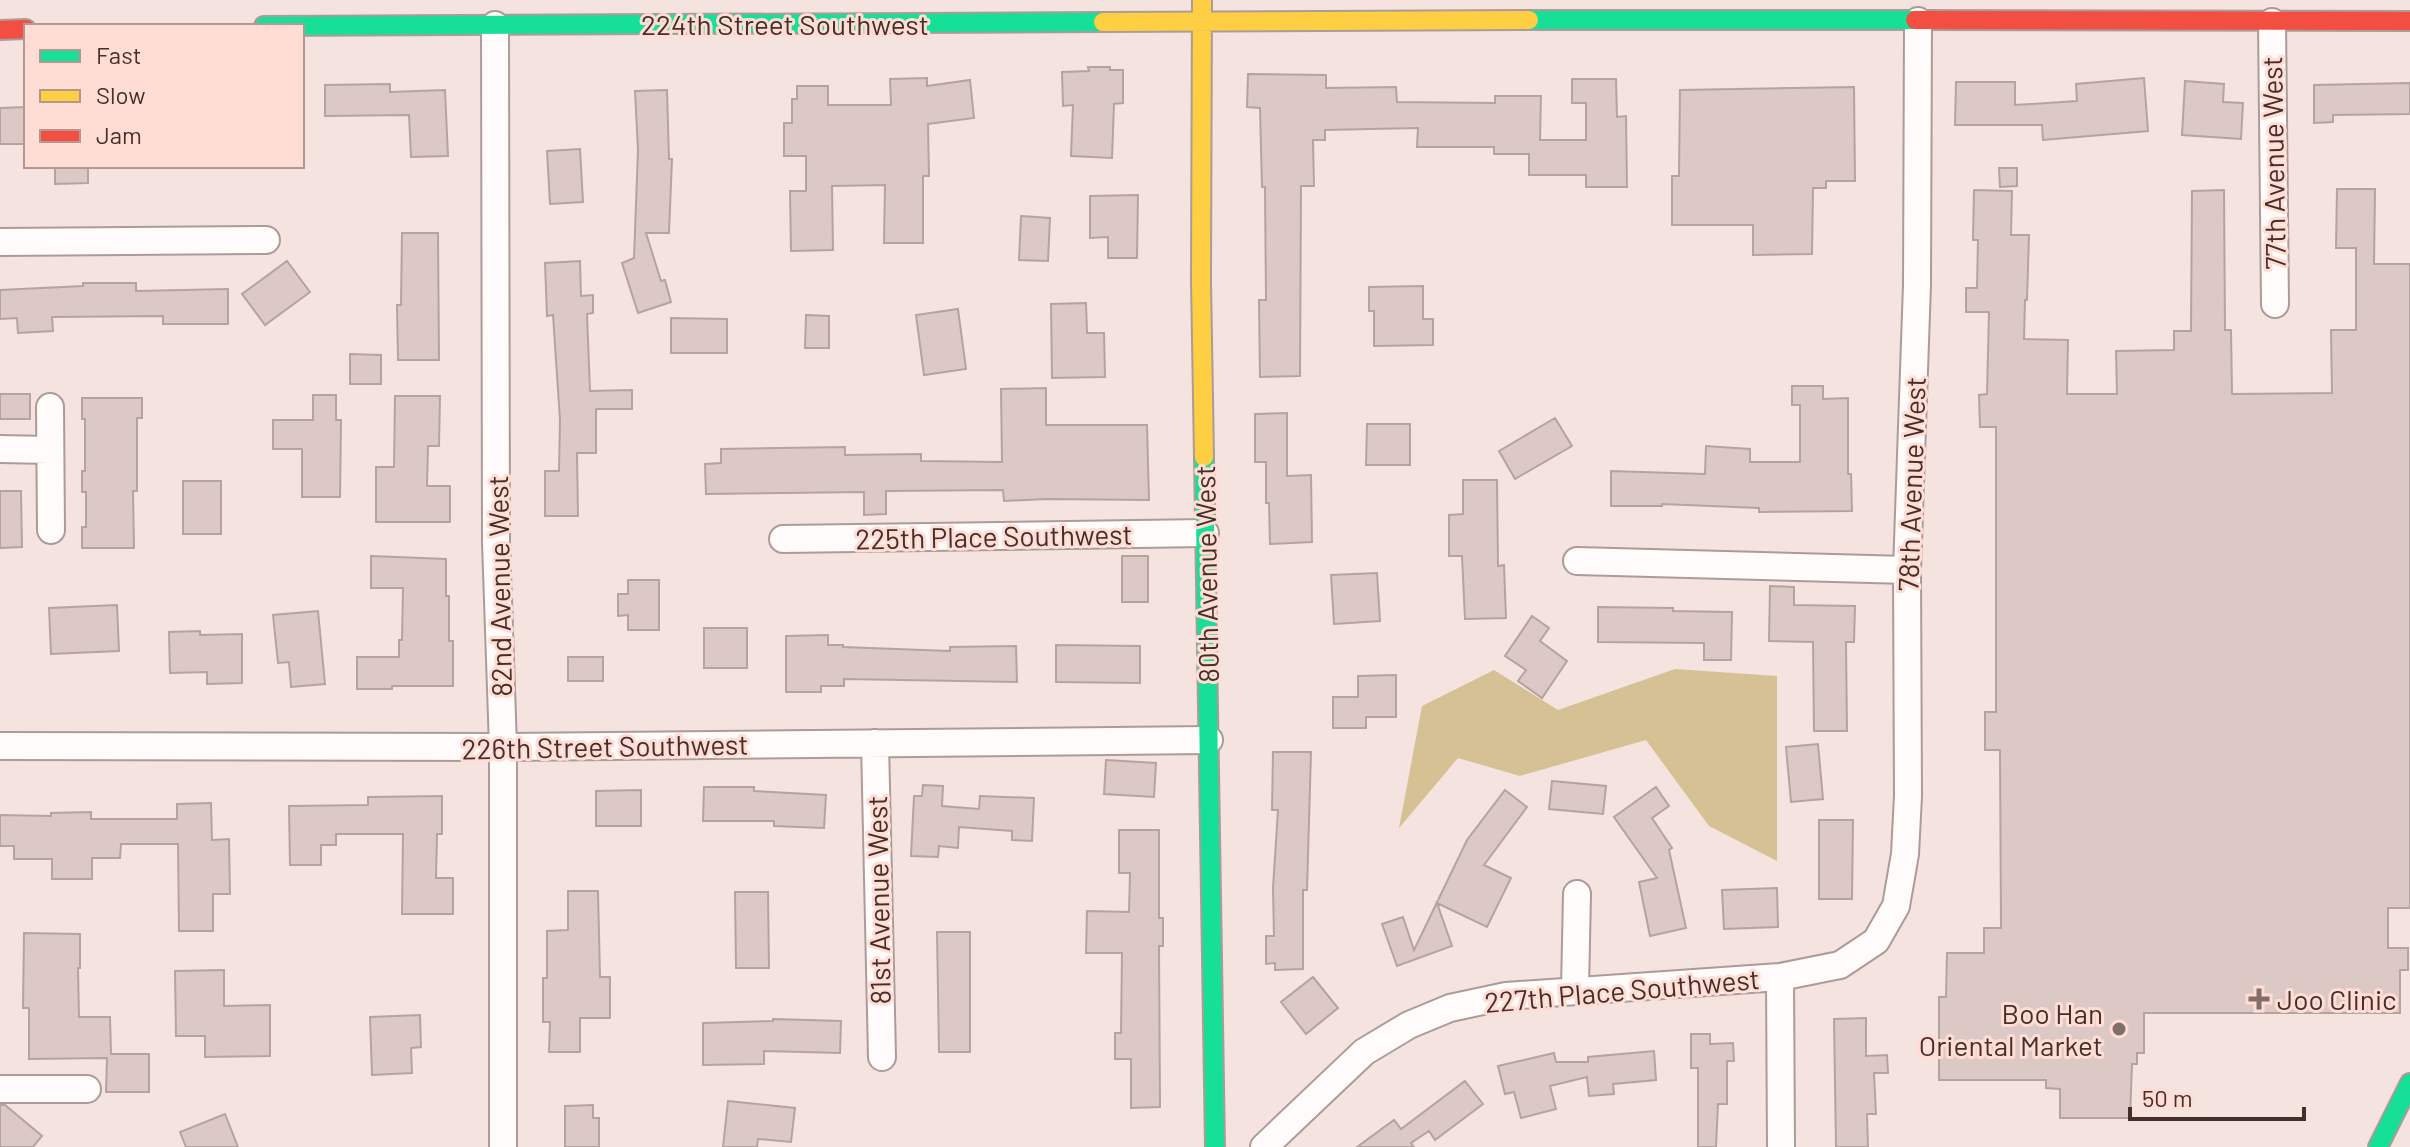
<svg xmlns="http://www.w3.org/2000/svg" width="2410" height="1147" viewBox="0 0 2410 1147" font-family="Barlow,sans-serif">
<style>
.forest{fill:#d6c195}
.building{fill:#dcc9c5;stroke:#b5a39f;stroke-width:2}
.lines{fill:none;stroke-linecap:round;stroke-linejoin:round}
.street-casing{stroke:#ac9b98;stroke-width:30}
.fast-casing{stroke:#ac9b98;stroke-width:22}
.slow-casing{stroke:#ac9b98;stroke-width:22}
.jam-casing{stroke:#ac9b98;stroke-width:22}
.street{stroke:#fefbfa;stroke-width:26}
.fast{stroke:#16e098;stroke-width:18}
.slow{stroke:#ffcf43;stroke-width:18}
.jam{stroke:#f24e42;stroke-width:18}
.poi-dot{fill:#826e69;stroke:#ffddd5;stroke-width:3}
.labels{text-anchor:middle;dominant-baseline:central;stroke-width:6;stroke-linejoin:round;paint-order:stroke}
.street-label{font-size:28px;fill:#442f2a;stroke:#ffddd5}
.poi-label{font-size:28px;fill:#442f2a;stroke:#ffddd5;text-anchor:start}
</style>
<rect width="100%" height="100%" fill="#f5e3df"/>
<path class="forest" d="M1675,669L1777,676V861L1709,826L1646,740L1520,776L1458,758L1399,828L1422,706L1494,670L1558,710Z"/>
<path class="building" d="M1088,67H1110V70H1123V103L1114,104L1112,158L1071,156L1073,105L1063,106L1062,72L1089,71Z
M1248,74L1326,75V88L1396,87L1397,102L1495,103V96H1541L1540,140H1586V103H1572V79H1616L1617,117L1626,116L1627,187H1586V175H1529V154H1494V147H1417L1418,128L1325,130V140H1313L1314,186H1301L1300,376L1260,377L1259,300H1266L1265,187H1262L1260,108L1247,107Z
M927,78V86L970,80L974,118L928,124L929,176H923V243H884L885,185L832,186L833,250L791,251L790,191H806V156H784V123H792V99H797V86H828V105H891L890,79Z
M2144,78L2148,131L2043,140L2042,125H1955L1956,82H2015V105L2077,101L2076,84Z
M2185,81L2224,84L2223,102L2243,103L2241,139L2182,135Z
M2410,83V114L2333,115V122L2314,123V85Z
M390,84V92L445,90L448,156L411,157L409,115L325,116V85Z
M1854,87L1855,181H1826V188H1813L1812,254L1753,255V225H1672V176H1679L1680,90Z
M667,90L669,159H672L669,233H646L661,281L665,280L671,302L638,313L622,263L634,258L638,150L635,91Z
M26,107V144H0V108Z
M580,149L583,202L550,204L547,151Z
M55,166H88V183L55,184Z
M1999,168H2017V186L2000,187Z
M2337,189H2375L2374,264H2410V908H2388V948H2408V970H2400V1013H2144V1053H2137V1064H2132L2130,1118H2060V1089L2046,1088V1080H1939V997H1946L1947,953H1984V928H2001L2000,750H1985V712H1996V427H1980L1979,395L1987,394L1989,312H1966V288H1977L1978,240H1973L1974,190L2012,191L2011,235H2029L2027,300H2025L2024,339L2068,340L2067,394H2117L2116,351L2174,350V331H2191L2192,191L2224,190L2225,330H2231L2232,394L2332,393L2331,330H2356V248H2336Z
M1138,195L1137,258H1108V237L1090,238V196Z
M1021,216L1050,218L1048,261L1019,260Z
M402,233H438L439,360H398L397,305H401Z
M287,261L310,292L265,325L242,294Z
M580,261L581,296L593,295V313L587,314L590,391L632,390V409H596V453H577L578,516H545V471H559L560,420L553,315L547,316L545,263Z
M83,283H136V291L228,289V324H163V316L52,317L53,331L18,333L17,318L0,319V290L83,286Z
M1423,286V319H1433V345L1374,346V311H1369V287Z
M1086,303L1087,333H1104L1105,377L1052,378L1051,304Z
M958,309L966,369L924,375L916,315Z
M806,315L829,316V348H805Z
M671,318L727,319V353H671Z
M350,354L381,355V384H350Z
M1792,386H1823V399L1848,398V474H1851L1852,511L1759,512V508L1662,504V506H1611V471L1705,474L1706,446L1750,449V462H1800V405H1792Z
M1046,388V425H1147L1149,500L1047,499L1004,501L1003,490L886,491V514L864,515V492L706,494L705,464L721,463V449L845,447V455L921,454V461L1002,462L1001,389Z
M0,394H30V419H0Z
M313,395H336V420H341L340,497H302V449H273V420H313Z
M395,396H440L439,446H428L427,486H450V522H376V467H394Z
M82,398H142V418H137V491H133L134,548H82V527H86V492H82V471H85V419H82Z
M1287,413V476L1311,475L1312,542L1270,544L1269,503H1266V462H1255V414Z
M1555,418L1572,446L1515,479L1499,451Z
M1367,424H1410V465H1366Z
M1463,480H1497L1498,566L1504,565L1506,618L1465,619L1462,556H1449V515L1463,514Z
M183,481H221V534H183Z
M0,491H21L22,547L0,548Z
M371,556L446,559V596H449V641H453V686H392V689H357V657H399V640H402L403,588H371Z
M1122,556H1148V602H1122Z
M1377,573L1380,621L1334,624L1331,575Z
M628,580H659V630H628V615L618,616V594H628Z
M1770,586L1794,587V605L1855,606L1854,642H1846L1847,731H1814L1813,642L1769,641Z
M117,605L119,651L51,654L49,608Z
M1598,607L1673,608V611L1732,612L1731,660H1704V643L1598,642Z
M318,611L325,684L291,687L289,662L278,663L273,615Z
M1532,616L1549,628L1540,641L1567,661L1542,698L1518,681L1526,670L1505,656Z
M704,628H747V668H704Z
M200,631V635L242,634V683L207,684V672L170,673L169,632Z
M828,635V645H843V647L950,651V647L1016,646L1017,682L844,679V686H821V692H786V636Z
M1056,645L1140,646V683L1056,682Z
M568,657H603V681H568Z
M1396,675V717H1366V728H1333V697H1358V676Z
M1818,744L1823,799L1791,802L1786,747Z
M1273,752H1311L1307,890H1303V969L1275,970V963L1266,964V936H1274L1273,888L1278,810H1272Z
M1106,760L1156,763L1154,797L1104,794Z
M1552,781L1606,786L1603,814L1549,809Z
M923,785L943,786L942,806L979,809L980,796L1034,798L1032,841L1012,840V831L959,827L958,848L939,846L938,857L911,856L914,796H922Z
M704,787H754V791L826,795L824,828L774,826V821H703Z
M1656,787L1669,806L1652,818L1672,848L1669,850L1686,928L1650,936L1639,882L1657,878L1614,817Z
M641,790V826H596V791Z
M1505,790L1527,807L1484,865L1511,878L1487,927L1437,903L1452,946L1397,966L1382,924L1403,917L1414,950L1467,840Z
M442,796V834H437L436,878H453V914H402L403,834H336V845H321V865H290L289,806L368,805V797Z
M211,803L212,840L229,839L230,894H213V931H179L178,844H121L120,858H92V879H52V859H14V846H0V815L51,816V813L91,812V819H177V804Z
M1819,820H1853L1852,899H1819Z
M1119,830H1159V918H1163V946H1159L1160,1107L1131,1108V1059H1115V1033H1121L1122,953H1086L1087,911L1129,912L1130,873H1119Z
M1777,888L1778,927L1724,929L1722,890Z
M568,891H598L600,977H610V1018H580V1052H549L550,1022H543V978H547V931L568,930Z
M735,892H768L769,968H736Z
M937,932H970V1052H939Z
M24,933L80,934V968H78L79,1017H110L111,1054H149V1092H106L107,1058L29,1059V1008H23Z
M224,970V1006L270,1005V1056L205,1057V1036H176L175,971Z
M1313,977L1338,1008L1306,1034L1281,1002Z
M420,1015L421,1047L411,1048L412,1073L372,1075L370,1017Z
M1866,1018V1056L1887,1055L1888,1073H1874L1876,1114H1867L1868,1147H1836L1834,1019Z
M773,1019L841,1021L840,1053L764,1051V1064L703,1065V1023L773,1021Z
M1691,1034H1710V1044L1733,1043L1734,1061H1727V1104H1718L1716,1147H1698V1068H1691Z
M1654,1051L1656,1080L1613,1084L1614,1094L1589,1096L1587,1077L1550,1086L1556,1109L1521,1118L1514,1092L1505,1094L1498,1066L1554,1053L1556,1062H1588V1057Z
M1465,1081L1483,1104L1435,1140L1429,1131L1411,1143L1414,1147H1357L1394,1120L1401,1129Z
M728,1101L795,1108L791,1142L758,1139L757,1147H723Z
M0,1105H5L42,1136L33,1147H0Z
M593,1105V1118H599V1147H565V1106Z
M225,1114L238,1147H186L180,1132Z"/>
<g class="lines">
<defs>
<path id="street" d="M2272,22L2275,304
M495,25L496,542L503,747V1147
M0,242L266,240
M50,407L51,530
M0,449L50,450
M783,539L1205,533
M1577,561L1907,570
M875,743L882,1057
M0,746L503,747L1209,740
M1780,977L1781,1147
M1575,989L1577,894
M0,1089H87
M1264,1147L1364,1052L1409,1025L1450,1008L1506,996L1780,977L1840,965L1876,941L1896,906L1905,854L1908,796L1907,570L1917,285L1918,21"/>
<path id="fast" d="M1529,20H1915
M264,26L1103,22
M1204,457L1215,1147
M2378,1147L2410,1083"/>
<path id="slow" d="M1202,0L1201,281L1204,457
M1103,22L1529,20"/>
<path id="jam" d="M1915,20L2410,21
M0,30L26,29"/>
</defs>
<use href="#street" class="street-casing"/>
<use href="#fast" class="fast-casing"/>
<use href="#slow" class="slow-casing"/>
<use href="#jam" class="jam-casing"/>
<use href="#street" class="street"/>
<use href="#fast" class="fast"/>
<use href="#slow" class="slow"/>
<use href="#jam" class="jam"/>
</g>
<g class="poi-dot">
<path d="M2255 987h8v8h8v8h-8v8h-8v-8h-8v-8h8z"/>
<circle cx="2119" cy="1029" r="8"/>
</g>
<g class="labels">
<g class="street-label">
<text x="785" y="24">224th Street Southwest</text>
<text transform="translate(2273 163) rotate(-91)">77th Avenue West</text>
<text transform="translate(1911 484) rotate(-88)">78th Avenue West</text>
<text transform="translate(994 536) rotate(-1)">225th Place Southwest</text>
<text transform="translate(1206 574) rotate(-91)">80th Avenue West</text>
<text transform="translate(499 586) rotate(-91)">82nd Avenue West</text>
<text transform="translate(605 746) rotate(-1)">226th Street Southwest</text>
<text transform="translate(878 900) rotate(-91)">81st Avenue West</text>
<text transform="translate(1622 990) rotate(-5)">227th Place Southwest</text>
</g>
<g class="poi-label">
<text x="2277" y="999">Joo Clinic</text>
<text x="2103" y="1013" text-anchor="end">Boo Han<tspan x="2103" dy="32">Oriental Market</tspan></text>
</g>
</g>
<rect x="24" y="24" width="280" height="144" fill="#ffddd5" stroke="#b49791" stroke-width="2"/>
<rect x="40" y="50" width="40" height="12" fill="#16e098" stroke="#b49791" stroke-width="2"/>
<text x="96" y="64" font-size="24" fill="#442f2a">Fast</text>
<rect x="40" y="90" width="40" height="12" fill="#ffcf43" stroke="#b49791" stroke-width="2"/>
<text x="96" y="104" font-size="24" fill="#442f2a">Slow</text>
<rect x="40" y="130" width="40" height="12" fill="#f24e42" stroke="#b49791" stroke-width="2"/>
<text x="96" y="144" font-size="24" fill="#442f2a">Jam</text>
<path d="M2130 1107v12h174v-12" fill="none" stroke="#442f2a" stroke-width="4"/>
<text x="2142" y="1107" font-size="24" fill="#442f2a" stroke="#ffddd5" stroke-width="6" paint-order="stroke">50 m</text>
</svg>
